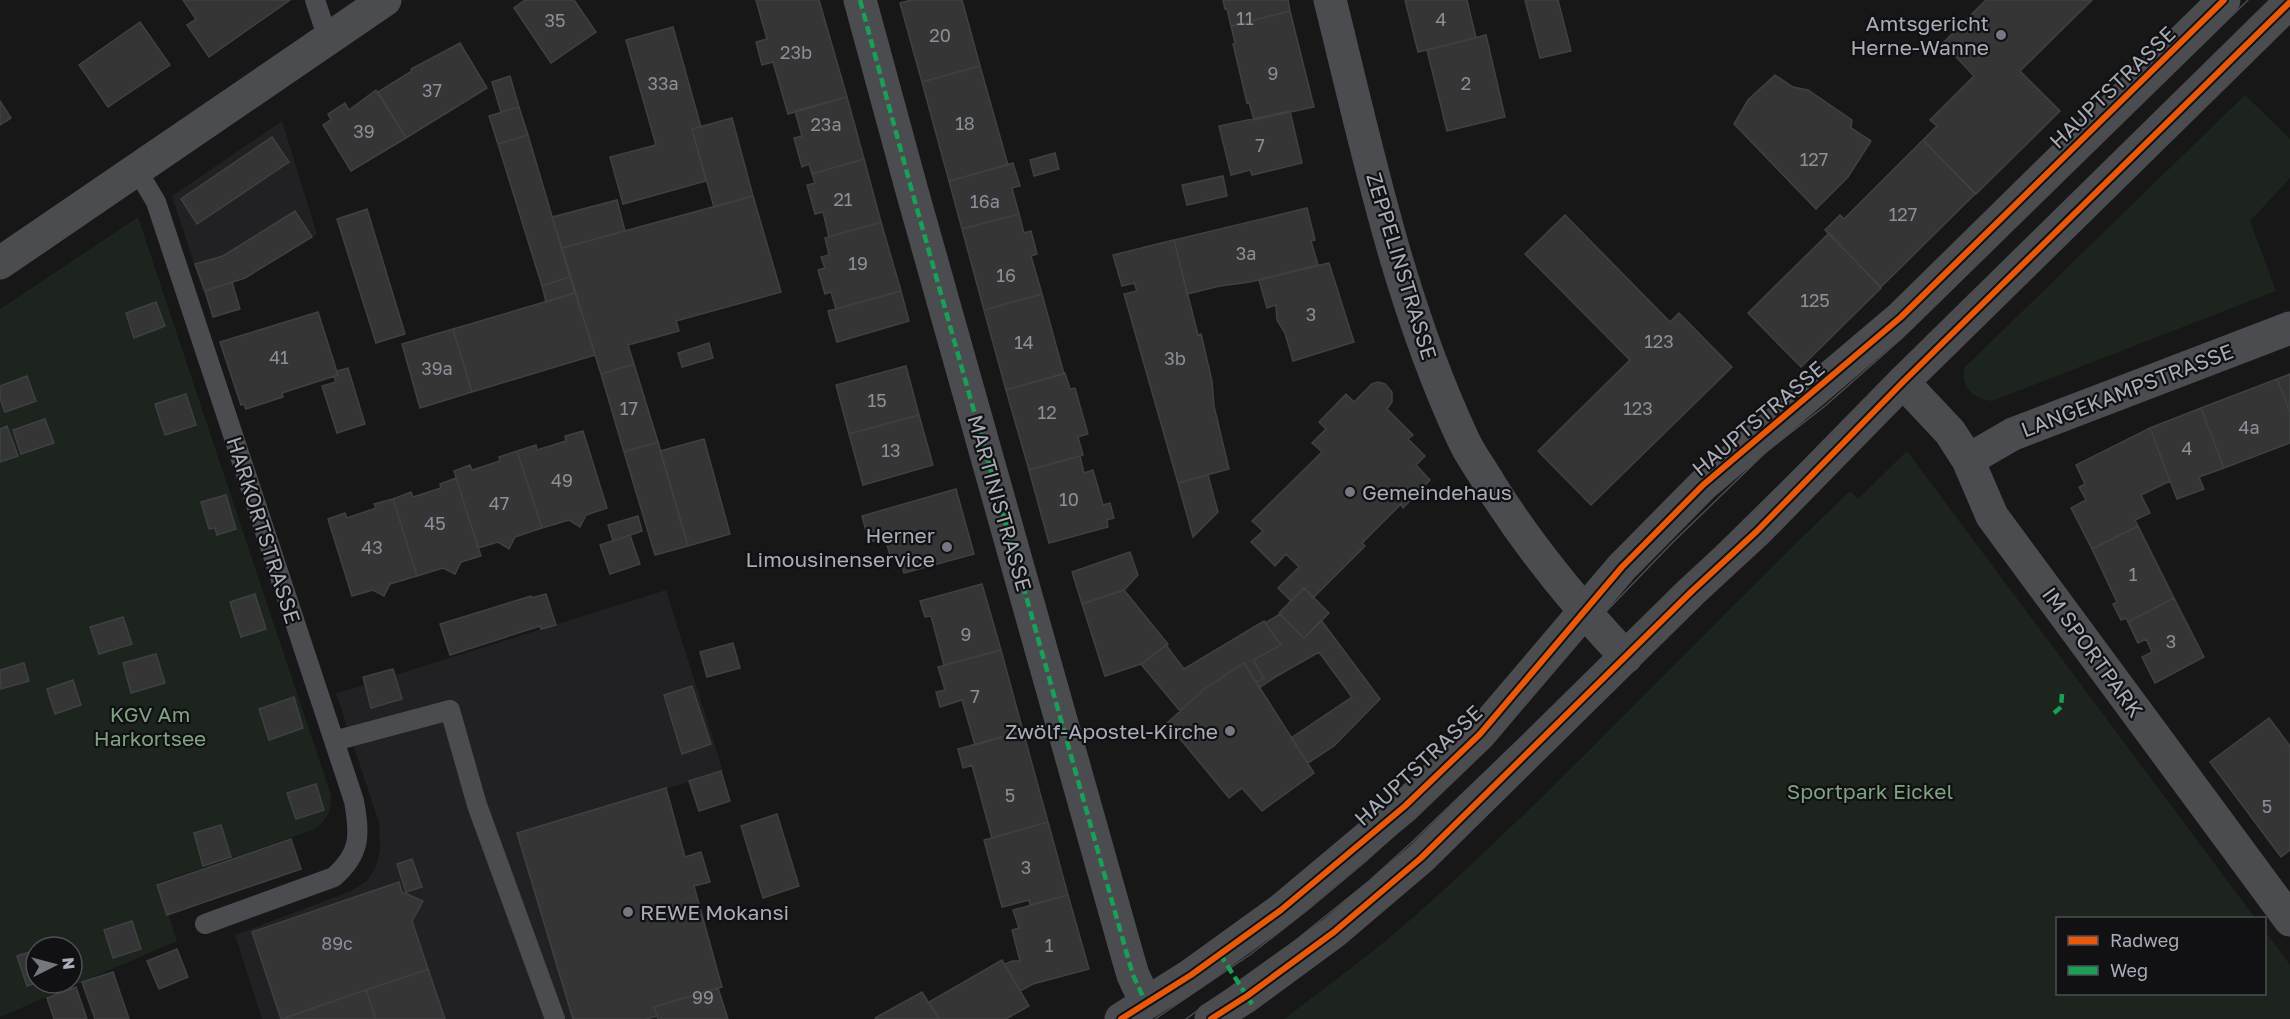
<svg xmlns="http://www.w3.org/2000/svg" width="2290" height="1019" viewBox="0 0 2290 1019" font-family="'Golos Text',sans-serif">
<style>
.built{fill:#212123}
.green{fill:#1d241e;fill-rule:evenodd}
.building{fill:#353536;stroke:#3f4043;stroke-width:1.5}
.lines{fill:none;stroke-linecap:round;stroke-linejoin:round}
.service{stroke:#4b4c50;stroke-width:20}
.minor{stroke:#4b4c50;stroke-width:33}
.tertiary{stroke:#4b4c50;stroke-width:33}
.tram{stroke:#4b4c4f;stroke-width:1.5}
.quiet{stroke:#1a9f57;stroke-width:4.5;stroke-dasharray:9 4.5;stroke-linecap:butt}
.cycleway-casing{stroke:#111113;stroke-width:10}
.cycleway{stroke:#e8590c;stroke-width:6}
.poi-dot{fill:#757880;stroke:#111113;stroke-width:2}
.labels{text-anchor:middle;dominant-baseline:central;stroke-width:4.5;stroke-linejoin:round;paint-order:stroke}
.number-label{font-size:18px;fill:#8b8f98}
.poi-label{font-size:21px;fill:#a8adb8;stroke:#111113;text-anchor:end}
.street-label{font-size:21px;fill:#a8adb8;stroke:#111113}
.park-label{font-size:21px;fill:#7fa381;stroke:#111113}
</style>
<rect width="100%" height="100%" fill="#171717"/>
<path class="built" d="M282,121L317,234L245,278L203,291L172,196Z
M666,590L723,771L666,789L685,856L701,852L710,882L694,887L722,987L654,1007L658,1019H445L428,969L282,1019H262L235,935L351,891L367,881L376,867L380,851L379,823L336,693L365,685L371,708L402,699L395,675Z"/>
<path class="green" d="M2245,95L2290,139V178L2250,221L2276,291L1992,401C1974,399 1959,387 1965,367Z
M138,217L331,795C332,811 327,821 313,830L158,883L177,941L0,1017V309ZM36,947H72V983H36Z
M1907,451L2255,918H2058V994H2264L2265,931L2290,965V1019H1284C1326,987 1369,956 1409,921C1563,785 1702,632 1850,491L1858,499Z"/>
<path class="building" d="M183,0H290L209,57L187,25L196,19Z
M525,0H574L596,32L551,63L514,8Z
M756,0H819L847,97L788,114L773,62L762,65L756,42L767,39Z
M911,0H962L980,66L922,82L900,3Z
M1223,0H1288L1290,11L1231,26L1227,9H1225Z
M1405,0H1467L1476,38L1418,52Z
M1525,0H1558L1571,51L1540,58Z
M1986,0H2092L2020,71L2060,111L1976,194L1923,140L1937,126L1930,120L1974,76L1943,43Z
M1290,11L1314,107L1254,120L1249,102L1247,103L1233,44L1235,43L1231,26Z
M140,22L170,65L108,107L79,65Z
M673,27L701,127L692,129L706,181L623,204L610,157L656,145L626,40Z
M1486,35L1505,117L1447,131L1427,50Z
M460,43L487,88L406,138L378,92L412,71L411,69Z
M980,66L1008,165L949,181L922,82Z
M1775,75L1793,87L1808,90L1852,120L1851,128L1871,141L1848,177L1816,209L1734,124L1748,100Z
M510,76L519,107L501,112L492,82Z
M376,90L406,138L351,171L323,125L331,120L328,114L345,103L349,110Z
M847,97L864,159L812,174L809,164L802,167L794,138L802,136L795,111Z
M0,101L11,118L0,125Z
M519,107L528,135L498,144L489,116Z
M1290,111L1302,163L1252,175L1250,170L1231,175L1219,126Z
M732,118L753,196L714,207L692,129Z
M528,135L570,277L542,286L498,144Z
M272,137L289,162L197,224L181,199Z
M1923,140L1975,194L1881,287L1825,230L1840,215L1844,219Z
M1055,153L1059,169L1034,176L1030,160Z
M864,159L881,222L829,237L823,212L815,214L807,185L815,183L812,174Z
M1013,163L1020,186L1012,188L1019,214L962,229L949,181Z
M1223,176L1227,196L1187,205L1182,185Z
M753,196L781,292L676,321L679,331L628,345L634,364L601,374L562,248Z
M617,200L625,231L562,248L552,217Z
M1307,208L1315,240L1311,241L1318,265L1250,282L1220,286L1187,294L1174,240Z
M367,209L405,334L376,343L337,219Z
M295,211L312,237L245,278L205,291L195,264L223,256Z
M1019,214L1024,233L1031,231L1037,254L1031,256L1042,294L984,310L962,229Z
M1565,215L1670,322L1679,313L1732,367L1591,505L1538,451L1630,360L1525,254Z
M881,222L901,291L836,309L831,292L825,294L818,270L825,268L821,257L829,255L825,238Z
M1829,233L1881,288L1801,367L1748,313Z
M1174,240L1198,335L1201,334L1212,381L1214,406L1229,469L1178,483L1124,294L1137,291L1134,283L1122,286L1113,255Z
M1329,263L1354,342L1293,361L1285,333L1277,320L1276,305L1267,308L1259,280Z
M570,277L575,293L546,302L542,286Z
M232,282L240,309L213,317L205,291Z
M901,291L909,321L837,342L828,311Z
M575,293L595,355L472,392L453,329Z
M1042,294L1064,374L1006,390L984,310Z
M156,302L165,326L134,338L126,313Z
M318,312L338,375L282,393L283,397L246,409L244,404L241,405L220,342Z
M453,329L472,392L420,408L402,344Z
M709,343L713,358L682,367L678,353Z
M634,364L658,442L624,452L601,374Z
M906,366L919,415L849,434L836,385Z
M348,368L365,424L337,433L322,386L336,382L334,376L338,375L337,371Z
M1065,373L1070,389L1075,388L1088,434L1078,437L1083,455L1029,470L1006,390Z
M2290,374V412L2277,379Z
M27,376L36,401L5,412L0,398V386Z
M2277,379L2290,412V443L2224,468L2201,408Z
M1378,382L1385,384L1392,392V402L1387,409L1413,435L1408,439L1425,456L1416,465L1430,480L1403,508L1401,504L1362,543L1365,546L1313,598L1304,588L1291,601L1278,588L1299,567L1286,554L1275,566L1251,542L1263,531L1252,521L1322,452L1312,443L1326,429L1319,422L1346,394L1354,402L1372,384Z
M186,394L196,425L165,435L155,404Z
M2201,408L2224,468L2199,477L2204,489L2177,499L2150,428Z
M919,415L933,465L863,485L849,434Z
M45,419L54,443L21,454L13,430Z
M7,426L18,456L0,462V429Z
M2150,428L2170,481L2141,495L2150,513L2135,520L2138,526L2092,549L2071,508L2086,500L2079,487L2085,484L2076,465Z
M583,431L607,508L586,515L580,527L569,520L542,528L517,451L536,445L537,450L566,441L565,436Z
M704,439L730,534L688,546L660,451Z
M658,442L688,546L655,555L624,452Z
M517,451L542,528L515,537L509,549L498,542L478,548L454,471L470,465L472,470L500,461L499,457Z
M1080,456L1084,473L1093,470L1103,505L1110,503L1114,518L1107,520L1108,527L1049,543L1029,470Z
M1208,475L1218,512L1193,537L1178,483Z
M456,478L481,556L461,562L455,574L443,568L417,576L393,499L411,492L413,497L441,488L440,484Z
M956,489L974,554L904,573L899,556L891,558L885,538L869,542L862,516Z
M226,495L236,529L217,535L215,528L209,529L201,502Z
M393,499L417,576L390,584L384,596L373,590L352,596L328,519L345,513L347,518L376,508L374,504Z
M638,516L642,531L613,541L608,525Z
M2138,526L2174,598L2128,622L2126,618L2121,620L2113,604L2117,602L2092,549Z
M630,535L640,564L610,574L600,545Z
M1130,552L1138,575L1124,590L1082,604L1072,572Z
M982,584L1001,650L944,665L931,616L925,617L920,601Z
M1304,588L1329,613L1304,638L1279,613Z
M1124,590L1168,644L1141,664L1105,676L1082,604Z
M255,594L266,629L241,637L230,602Z
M546,594L556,625L541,629L540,626L450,655L440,624L531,596V598Z
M2174,598L2204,657L2155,683L2142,657L2152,652L2146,639L2138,643L2128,622Z
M1280,614L1304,638L1321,620L1380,699L1334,746L1308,763L1291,738L1352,697L1319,652L1277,676L1259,688L1256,682L1264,678L1253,660L1281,645L1265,623Z
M123,617L132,644L99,654L90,627Z
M1264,621L1281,645L1253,660L1264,678L1256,682L1244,663L1202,691L1180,711L1141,664L1166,645L1184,669Z
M733,643L740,668L707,677L700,652Z
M1001,650L1023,731L975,745L962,700L940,707L936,692L945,690L938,667Z
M156,654L165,683L131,693L123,663Z
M24,663L29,681L1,689L0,670Z
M1244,663L1314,773L1262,811L1242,788L1229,798L1167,723L1202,691Z
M393,669L402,699L371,708L363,677Z
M73,680L81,705L55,714L47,689Z
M692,686L711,744L682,754L664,695Z
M294,697L303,728L269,740L259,709Z
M2269,718L2290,746V850L2281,857L2210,762Z
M1023,731L1048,822L992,838L972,765L963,768L958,749Z
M721,771L730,801L699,811L689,781Z
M316,784L324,810L296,819L287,793Z
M666,788L685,857L701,852L710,882L694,886L722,987L654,1007L657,1016L646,1019H573L517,833Z
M777,814L799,886L763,898L741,826Z
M1048,822L1068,895L1030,905L1029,900L1002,907L984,840Z
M221,825L231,857L203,866L194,833Z
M291,839L301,869L167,915L157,885Z
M412,859L422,887L406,892L397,864Z
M399,882L402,892L423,901L412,921L428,969L281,1019L252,932Z
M1068,895L1089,969L1033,984L1020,991L1005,964L1012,961H1020L1012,930L1019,928L1013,910Z
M132,921L141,949L113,958L104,930Z
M177,949L188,977L159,989L147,961Z
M36,950V983L27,986L17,956Z
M1002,960L1029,1006L1006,1019H939L929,1002Z
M428,969L445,1019H376L366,990Z
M113,972L129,1019H95L82,982Z
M76,987L87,1019H54L47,998Z
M718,988L728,1019H658L654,1007Z
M366,990L376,1019H282Z
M922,992L939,1019H876L875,1018Z"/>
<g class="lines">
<path class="service" d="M315,0L328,39
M137,170L156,202L354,801C360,835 361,853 334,877L205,924
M334,741L450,710L477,805L555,1019"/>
<path class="minor" d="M860,0L912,191L1128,958L1133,975L1146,1003
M1330,0C1367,148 1398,300 1463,439C1470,455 1482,470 1491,486C1530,548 1576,604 1626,657
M0,263L385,0
M1903,382L1950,432L1968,460L1992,516L2290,920
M1968,460L2013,434L2290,328"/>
<path class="tertiary" d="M1121,1019L1191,975L1281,910L1405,806L1480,734L1622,567L1703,485L1901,317L2224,0
M1211,1019L1247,996L1334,932L1421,858L1691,592L1757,531L1903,382L2290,2"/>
<path class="tram" d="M1155,1019L1251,954L1310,908L1366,861L1428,805L1468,767L1516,715L1595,623L1672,543L1766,452L1825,406L1902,338L2248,0
M1186,1019L1296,940L1369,881L1411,843L1609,653L2272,0"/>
<path class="quiet" d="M860,0L912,191L1128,958L1133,975L1146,1003
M2054,713L2061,707L2062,694
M1220,954L1252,1004"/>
<defs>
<path id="cycleway" d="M1121,1019L1191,975L1281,910L1405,806L1480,734L1622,567L1703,485L1901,317L2224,0
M1211,1019L1247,996L1334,932L1421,858L1691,592L1757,531L1903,382L2290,2"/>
</defs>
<use href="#cycleway" class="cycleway-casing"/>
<use href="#cycleway" class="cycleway"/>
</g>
<g class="poi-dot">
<circle cx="2001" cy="35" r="6"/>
<circle cx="1350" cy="492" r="6"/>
<circle cx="947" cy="547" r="6"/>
<circle cx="1230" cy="731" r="6"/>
<circle cx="628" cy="912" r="6"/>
</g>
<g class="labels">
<g class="number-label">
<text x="1245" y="18">11</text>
<text x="1441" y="19">4</text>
<text x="555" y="20">35</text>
<text x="940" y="35">20</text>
<text x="796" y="52">23b</text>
<text x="1273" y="73">9</text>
<text x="663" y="83">33a</text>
<text x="1466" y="83">2</text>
<text x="432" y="90">37</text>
<text x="965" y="123">18</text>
<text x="826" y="124">23a</text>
<text x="364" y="131">39</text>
<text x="1260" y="145">7</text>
<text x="1814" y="159">127</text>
<text x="843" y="199">21</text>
<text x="985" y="201">16a</text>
<text x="1903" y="214">127</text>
<text x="1246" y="253">3a</text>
<text x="858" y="263">19</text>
<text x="1006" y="275">16</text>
<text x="1815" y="300">125</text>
<text x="1311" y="314">3</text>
<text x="1659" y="341">123</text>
<text x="1024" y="342">14</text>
<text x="279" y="357">41</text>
<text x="1175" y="358">3b</text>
<text x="437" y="368">39a</text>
<text x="877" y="400">15</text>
<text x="629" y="408">17</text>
<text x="1638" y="408">123</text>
<text x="1047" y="412">12</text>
<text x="2249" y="427">4a</text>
<text x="2187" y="448">4</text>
<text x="891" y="450">13</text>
<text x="562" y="480">49</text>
<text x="1069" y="499">10</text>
<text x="499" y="503">47</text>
<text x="435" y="523">45</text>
<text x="372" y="547">43</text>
<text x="2133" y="574">1</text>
<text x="966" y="634">9</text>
<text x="2171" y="641">3</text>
<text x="975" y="696">7</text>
<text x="1010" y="795">5</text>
<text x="2267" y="806">5</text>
<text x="1026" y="867">3</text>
<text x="337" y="943">89c</text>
<text x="1049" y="945">1</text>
<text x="703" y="997">99</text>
</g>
<g class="poi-label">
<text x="1989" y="23">Amtsgericht<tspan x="1989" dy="24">Herne-Wanne</tspan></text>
<text x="1362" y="492" text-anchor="start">Gemeindehaus</text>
<text x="935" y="535">Herner<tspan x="935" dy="24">Limousinenservice</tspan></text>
<text x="1218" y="731">Zwölf-Apostel-Kirche</text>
<text x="640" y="912" text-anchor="start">REWE Mokansi</text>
</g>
<g class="street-label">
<text transform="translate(2112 87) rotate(-44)">HAUPTSTRASSE</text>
<text transform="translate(1402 266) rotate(73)">ZEPPELINSTRASSE</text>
<text transform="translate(2127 390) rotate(-21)">LANGEKAMPSTRASSE</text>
<text transform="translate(1758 418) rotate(-40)">HAUPTSTRASSE</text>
<text transform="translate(1000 503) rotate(74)">MARTINISTRASSE</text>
<text transform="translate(264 530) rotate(72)">HARKORTSTRASSE</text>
<text transform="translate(2093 652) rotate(54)">IM SPORTPARK</text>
<text transform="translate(1418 765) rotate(-43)">HAUPTSTRASSE</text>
</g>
<g class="park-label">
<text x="150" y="714">KGV Am<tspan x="150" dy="24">Harkortsee</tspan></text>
<text x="1870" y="791">Sportpark Eickel</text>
</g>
</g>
<rect x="2056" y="917" width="210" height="78" fill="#111113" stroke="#4d4f55" stroke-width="1.5"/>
<rect x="2068" y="936" width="30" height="9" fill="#e8590c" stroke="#4d4f55" stroke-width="1.5"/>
<text x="2110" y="947" font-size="18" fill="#a8adb8">Radweg</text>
<rect x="2068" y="966" width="30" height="9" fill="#1a9f57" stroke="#4d4f55" stroke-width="1.5"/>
<text x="2110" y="977" font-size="18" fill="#a8adb8">Weg</text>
<g transform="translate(54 965) rotate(84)"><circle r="28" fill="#111113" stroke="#4d4f55" stroke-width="1.5"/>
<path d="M0-4.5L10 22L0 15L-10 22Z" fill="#757880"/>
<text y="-9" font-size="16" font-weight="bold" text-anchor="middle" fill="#a8adb8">N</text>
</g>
</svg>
